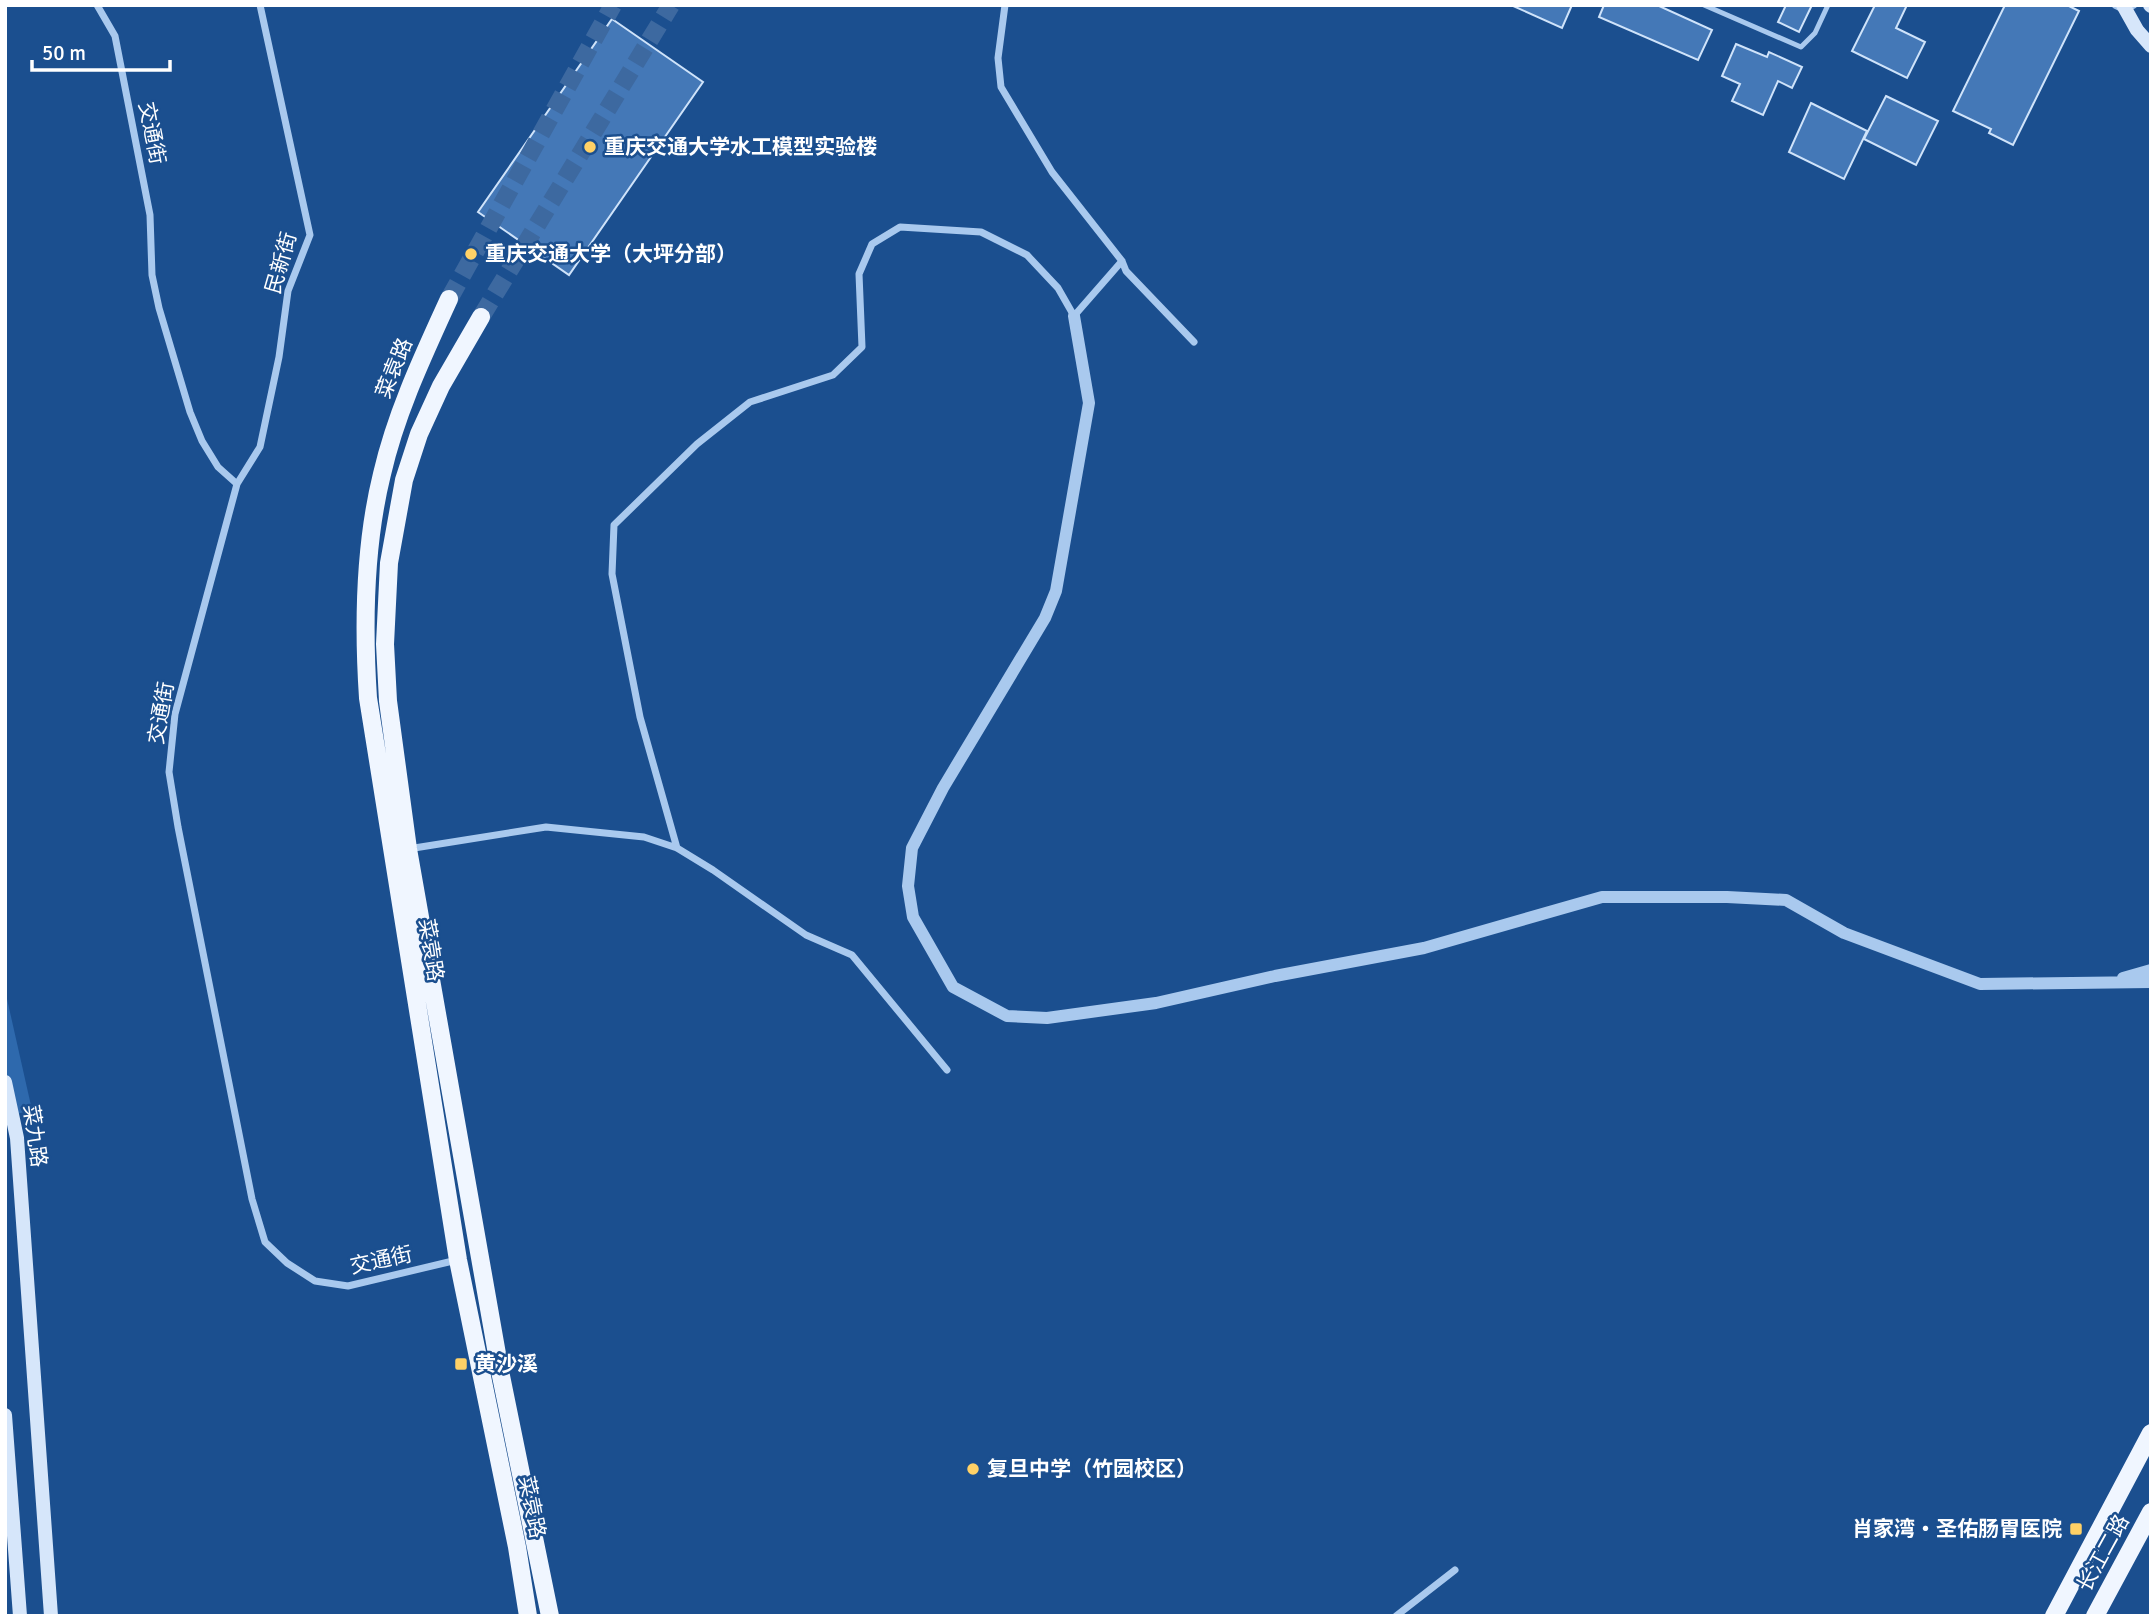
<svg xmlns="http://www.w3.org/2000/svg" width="2156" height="1621" viewBox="0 0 2156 1621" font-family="Signika,'Noto Sans SC',sans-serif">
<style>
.green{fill:#2e69ad}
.building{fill:#4478b7;stroke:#cfe3fa;stroke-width:2}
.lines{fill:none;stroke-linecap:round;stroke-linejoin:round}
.primary-tunnel{stroke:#3d69a0;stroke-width:18;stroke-dasharray:18 9;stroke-linecap:butt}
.service{stroke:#a9c9ee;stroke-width:5}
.minor{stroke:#a9c9ee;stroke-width:7}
.tertiary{stroke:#a9c9ee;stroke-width:12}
.secondary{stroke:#d6e6fa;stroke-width:14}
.primary{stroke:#f0f6ff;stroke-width:18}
.poi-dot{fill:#ffd166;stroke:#1b4f8f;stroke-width:2.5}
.labels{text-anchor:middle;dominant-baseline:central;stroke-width:5;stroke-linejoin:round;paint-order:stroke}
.street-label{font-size:21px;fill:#fff;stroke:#1b4f8f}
.poi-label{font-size:21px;font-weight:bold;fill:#fff;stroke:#1b4f8f;text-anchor:start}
</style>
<rect width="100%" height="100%" fill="#1b4f8f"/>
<path class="green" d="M5,990L32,1110L5,1117Z"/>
<path class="building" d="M1511,5H1572L1562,28Z
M1604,5H1657L1712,30L1698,60L1599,17Z
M1786,5H1812L1799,32L1778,22Z
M1875,5H1907L1896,28L1925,42L1907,78L1852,51Z
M2005,5H2067L2079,11L2013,145L1989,133L1991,129L1953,111Z
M612,19L703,82L569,275L478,212Z
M1736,44L1767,57L1769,52L1802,67L1792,88L1778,81L1763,115L1732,101L1740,84L1722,76Z
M1886,96L1938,121L1916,165L1864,139Z
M1811,103L1867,131L1844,179L1789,152Z"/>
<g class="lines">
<path class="primary-tunnel" d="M449,299L613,5
M481,317L671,5"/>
<path class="service" d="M1704,5L1801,47L1815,33L1828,5"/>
<path class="minor" d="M97,5L115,36L150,215L152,275L159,308L190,412L202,441L218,467L237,484L175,714L169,772L178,827L252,1199L265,1242L287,1263L315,1281L348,1286L457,1260
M1005,5L998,58L1001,87L1052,172L1122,261L1126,271L1194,342
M2115,5L2125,10L2134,5
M237,484L260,447L279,357L288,291L310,235L260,5
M677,848L640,717L612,574L614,525L697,444L750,402L833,375L862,347L859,274L872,244L900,227L981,232L1027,255L1058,288L1074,316L1122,261
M408,849L546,827L644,837L677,848L713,870L806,935L852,955L947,1070
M1396,1616L1455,1570"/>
<path class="tertiary" d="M1074,316L1089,403L1056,591L1045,618L943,788L912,848L908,886L913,917L953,987L1007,1016L1047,1018L1156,1003L1275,976L1424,948L1602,897H1727L1786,900L1844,933L1980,984L2151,982
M2123,978L2151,970"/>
<path class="secondary" d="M2123,5L2137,30L2151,46
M2150,5L2151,6
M5,1082L17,1138L51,1616
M5,1415L20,1616"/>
<path class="primary" d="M449,299C423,356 396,413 382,474C364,547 363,623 368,698L458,1260L517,1547L528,1616
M481,317L441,386L419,434L404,480L389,563L385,644L388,701L408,849L500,1371L550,1616
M2054,1616L2151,1433
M2095,1616L2151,1512"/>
</g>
<g class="poi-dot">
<circle cx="590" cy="147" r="7"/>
<circle cx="471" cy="254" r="7"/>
<rect x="454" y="1357" width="14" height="14" rx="3.5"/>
<circle cx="973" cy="1469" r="7"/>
<rect x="2069" y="1522" width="14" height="14" rx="3.5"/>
</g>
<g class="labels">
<g class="street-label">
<text transform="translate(152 133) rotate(79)">交通街</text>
<text transform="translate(281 263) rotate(-74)">民新街</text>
<text transform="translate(394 368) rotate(-68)">菜袁路</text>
<text transform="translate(161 713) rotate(-80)">交通街</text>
<text transform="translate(431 950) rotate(81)">菜袁路</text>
<text transform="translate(35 1136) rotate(82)">菜九路</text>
<text transform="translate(381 1260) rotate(-12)">交通街</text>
<text transform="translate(532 1507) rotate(79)">菜袁路</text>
<text transform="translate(2103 1553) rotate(-61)">长江二路</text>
</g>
<g class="poi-label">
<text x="604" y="147">重庆交通大学水工模型实验楼</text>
<text x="485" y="254">重庆交通大学（大坪分部）</text>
<text x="475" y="1364">黄沙溪</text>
<text x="987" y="1469">复旦中学（竹园校区）</text>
<text x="2062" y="1529" text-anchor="end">肖家湾‧圣佑肠胃医院</text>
</g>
</g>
<rect width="2156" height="1621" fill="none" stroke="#ffffff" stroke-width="14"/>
<path d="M32 60v10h138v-10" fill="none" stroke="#ffffff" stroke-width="3.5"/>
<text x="42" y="60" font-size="21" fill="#ffffff" stroke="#1b4f8f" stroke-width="5" paint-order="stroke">50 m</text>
</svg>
